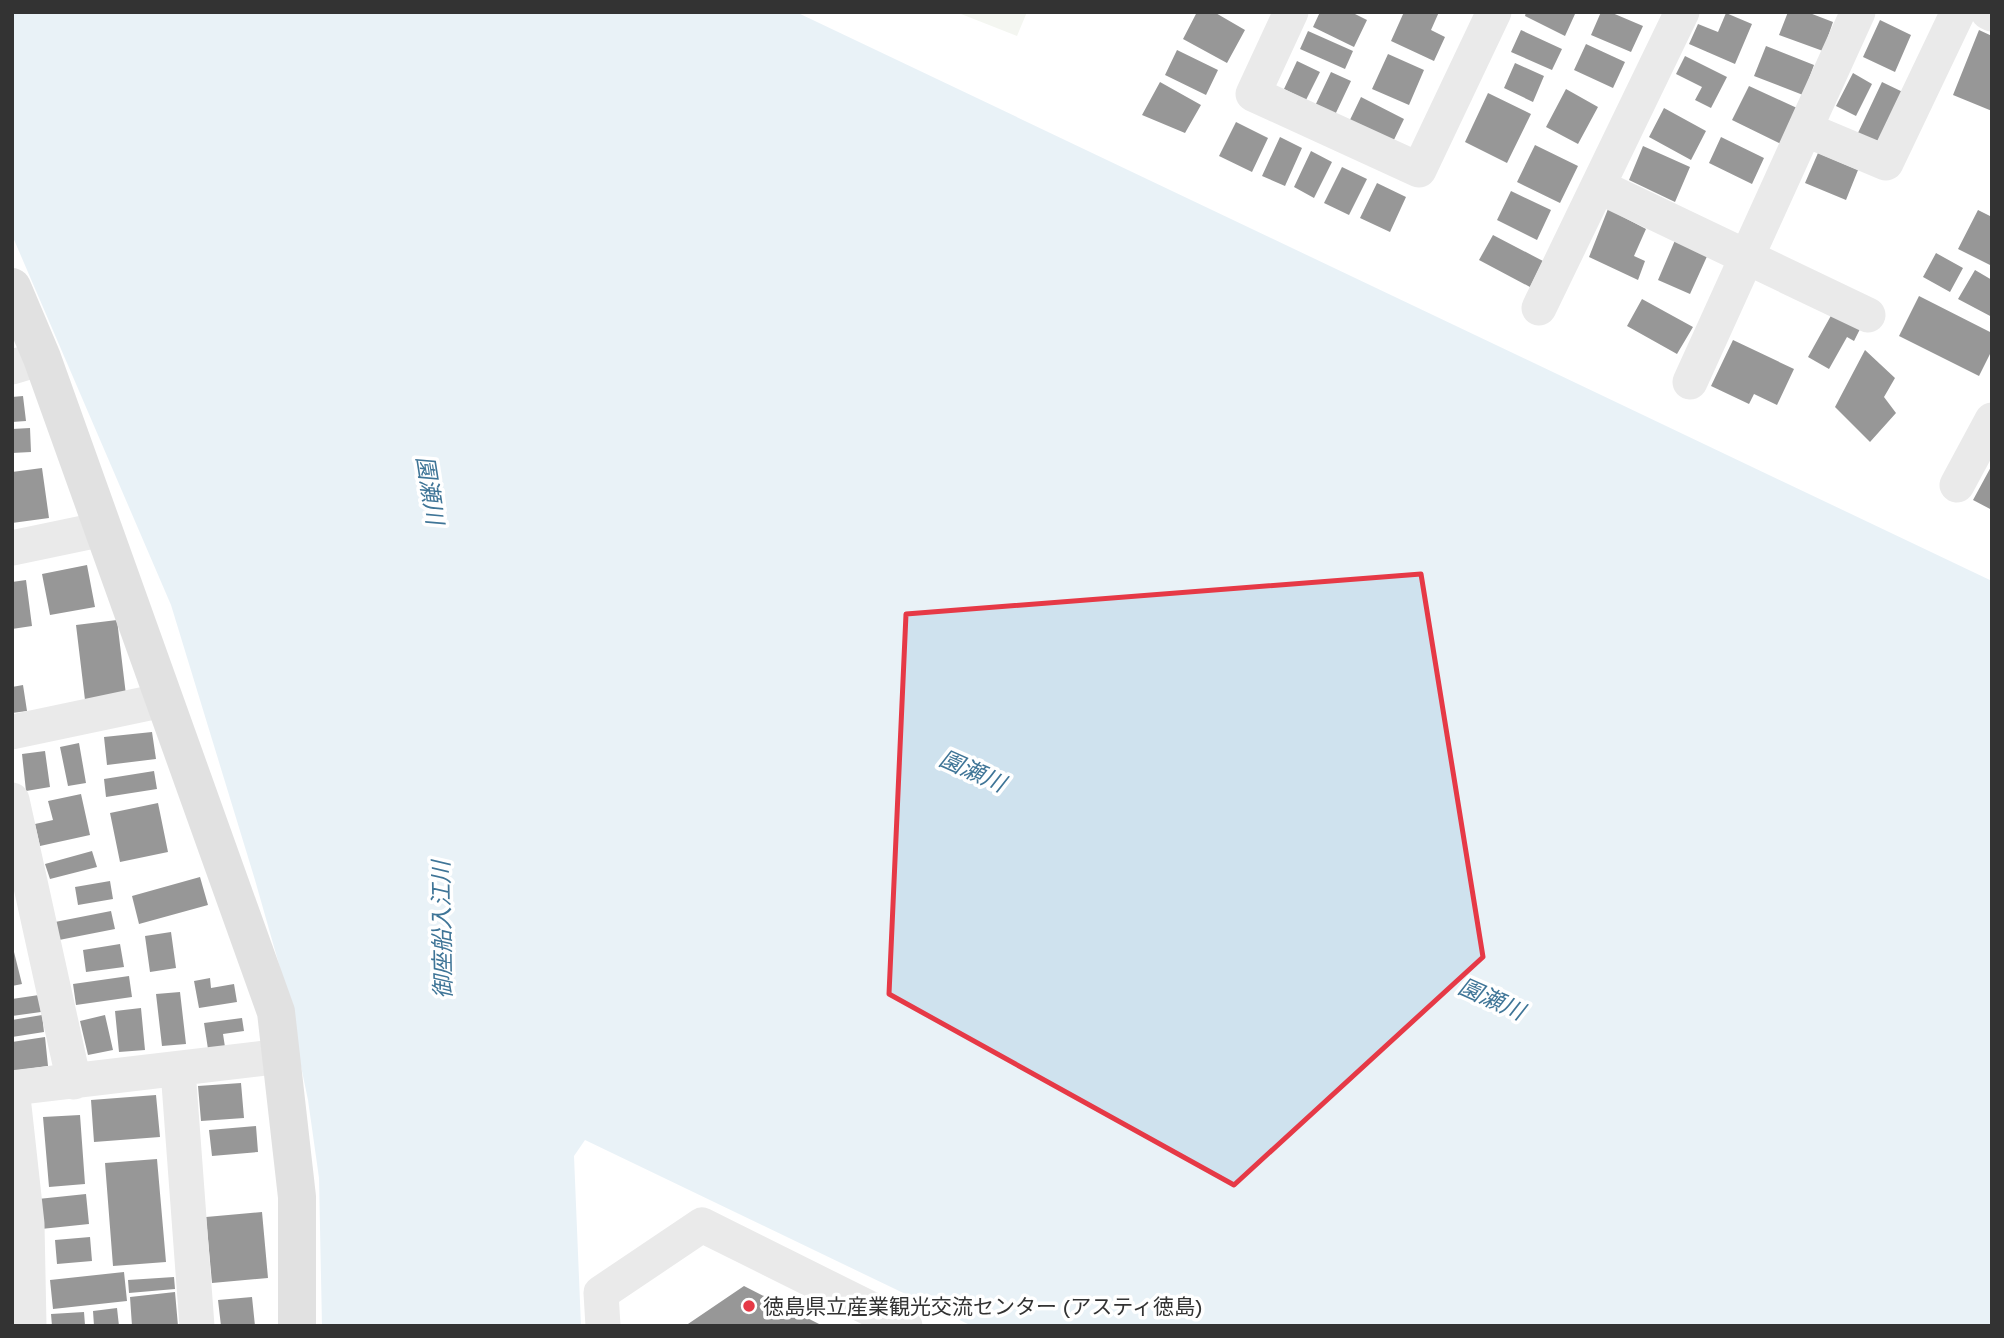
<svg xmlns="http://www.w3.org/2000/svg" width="2004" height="1338" viewBox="0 0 2004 1338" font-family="'Golos Text','Noto Sans JP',sans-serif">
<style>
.green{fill:#e6ecdf}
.water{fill:#cfe2ee}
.building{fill:#1a1a1a}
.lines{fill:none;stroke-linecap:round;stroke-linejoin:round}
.street{stroke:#d0d0d0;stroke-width:35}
.secondary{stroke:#bdbdbd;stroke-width:38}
.marked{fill:none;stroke:#e63946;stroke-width:5;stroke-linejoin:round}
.poi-dot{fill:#e63946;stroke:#fff;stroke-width:2.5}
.labels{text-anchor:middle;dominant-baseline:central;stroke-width:7;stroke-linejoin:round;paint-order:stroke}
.poi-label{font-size:21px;fill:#333;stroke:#fff;text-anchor:start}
.water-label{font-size:23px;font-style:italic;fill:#3f7597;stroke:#fff}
</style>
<rect width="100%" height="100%" fill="#fff"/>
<path class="green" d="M956,12H1027L1017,36Z"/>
<path class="water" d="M12,12H796L1992,581V1326H972L585,1140L574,1156L581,1326H322L319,1178L308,1100L282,975L255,880L171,605L12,235Z"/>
<path class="building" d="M1197,12H1214L1245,30L1227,63L1183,39Z
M1320,12H1351L1367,20L1354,47L1313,27Z
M1404,12H1439L1431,30L1445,37L1434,61L1391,41Z
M1526,12H1571L1575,14L1565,36L1525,16Z
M1601,12H1610L1643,26L1631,52L1591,35Z
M1788,12H1807L1833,22L1823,51L1779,35Z
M1726,13L1752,24L1735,64L1689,44L1698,24L1718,32Z
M1880,20L1911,35L1895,72L1863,57Z
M1521,30L1562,49L1552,70L1511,52Z
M1979,30L1992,36V111L1953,95Z
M1308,31L1353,51L1345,69L1300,49Z
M1586,44L1625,62L1613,88L1574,70Z
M1766,46L1814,65L1803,95L1754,76Z
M1177,50L1218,70L1206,95L1165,75Z
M1388,54L1424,70L1409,105L1372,89Z
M1685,56L1727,77L1711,108L1695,100L1702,87L1676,74Z
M1297,61L1320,72L1306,100L1284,89Z
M1515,63L1544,76L1533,102L1504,88Z
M1331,72L1351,81L1334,117L1314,108Z
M1853,73L1872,84L1856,116L1836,106Z
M1160,82L1201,105L1185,133L1142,115Z
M1882,82L1909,95L1884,148L1857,135Z
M1749,86L1797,108L1781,144L1732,120Z
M1566,89L1598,107L1578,144L1546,127Z
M1488,93L1531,114L1507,163L1465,142Z
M1361,97L1404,119L1391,146L1348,124Z
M1664,108L1706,131L1691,160L1649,137Z
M1236,122L1268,138L1252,172L1219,156Z
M1280,137L1302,148L1285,186L1262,176Z
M1721,137L1764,158L1752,184L1709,163Z
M1535,145L1578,166L1560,203L1517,182Z
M1643,146L1690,167L1675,202L1629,180Z
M1311,151L1332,162L1314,198L1294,187Z
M1818,153L1858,170L1846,200L1805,183Z
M1342,167L1367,179L1349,215L1324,203Z
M1377,183L1406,197L1390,232L1360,218Z
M1511,191L1551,210L1537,240L1497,220Z
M1608,209L1646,229L1634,256L1645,261L1638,280L1589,257Z
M1978,210L1992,217V266L1958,249Z
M1493,235L1543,261L1530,287L1479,260Z
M1676,238L1709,252L1690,294L1658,280Z
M1936,253L1963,268L1950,292L1923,277Z
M1975,270L1992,280V317L1958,299Z
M1919,296L1992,333V350L1979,376L1899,336Z
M1642,299L1693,327L1677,354L1627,326Z
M1833,312L1861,327L1854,341L1847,337L1829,369L1808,357Z
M1733,340L1794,369L1777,405L1754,394L1749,404L1711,386Z
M1865,350L1895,378L1884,397L1896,413L1870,442L1835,407Z
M23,396L26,421L12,422V397Z
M30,428L31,452L12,453V429Z
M1992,465V510L1973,500Z
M42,468L49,518L12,523V472Z
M87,565L95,607L50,615L42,574Z
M26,580L32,626L12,629V582Z
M117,620L126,695L85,700L76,625Z
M23,685L27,711L12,713V687Z
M152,732L156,759L107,765L104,737Z
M79,743L86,783L68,786L60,747Z
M45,751L50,787L26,791L22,754Z
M154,771L157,789L106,797L104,779Z
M81,794L90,835L40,846L35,824L53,820L48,801Z
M158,803L168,852L120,862L110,813Z
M92,851L97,867L50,879L45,864Z
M200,877L208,905L139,924L132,896Z
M110,881L113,899L78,905L75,887Z
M111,911L115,929L59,940L55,922Z
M171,932L176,968L150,972L145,936Z
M12,944L22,984L12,986Z
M120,944L124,967L86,972L83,950Z
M129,976L132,997L76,1005L73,984Z
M210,978L211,988L234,984L237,1002L199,1008L194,981Z
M180,992L186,1044L162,1046L156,994Z
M39,995L41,1012L12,1016V999Z
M141,1008L145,1050L119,1052L115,1011Z
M42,1015L44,1032L12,1037V1020Z
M105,1015L113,1050L88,1055L80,1021Z
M242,1018L244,1031L223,1034L225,1047L208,1049L204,1023Z
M45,1037L48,1066L12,1071V1042Z
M241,1083L244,1118L201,1121L198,1086Z
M156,1095L160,1137L94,1142L91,1100Z
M80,1115L85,1184L49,1187L43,1117Z
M256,1126L258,1152L212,1156L209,1130Z
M157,1159L166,1262L113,1266L105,1163Z
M86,1194L89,1224L41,1229L38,1199Z
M262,1212L268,1278L212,1283L206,1217Z
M90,1237L92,1261L57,1264L55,1240Z
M124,1272L127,1301L53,1309L50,1280Z
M174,1277L175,1289L129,1293L128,1280Z
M744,1286L823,1326H685Z
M175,1292L178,1326H132L130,1297Z
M252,1297L255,1326H221L218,1300Z
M117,1308L119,1326H94L93,1311Z
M84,1312L85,1325L52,1326L51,1314Z"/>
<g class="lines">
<path class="street" d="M1291,12L1253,94L1419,170L1494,12
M1988,12L1992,14
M1805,129L1886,163L1958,12
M1598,186L1868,315
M1539,308L1682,12
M12,367L42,358
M1690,382L1858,12
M1957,485L1992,420
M12,548L103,529
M12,732L164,700
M12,800L74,1082
M178,1070L197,1326
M12,1088L282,1056
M12,1088L27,1224L29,1326
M603,1326L601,1293L702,1225L905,1326"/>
<path class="secondary" d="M12,287L42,358L276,1012L297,1197V1326"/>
</g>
<path d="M0 0H2004V1338H0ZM1421,574L1483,957L1234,1185L889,994L906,614Z" fill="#fff" fill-opacity=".55" fill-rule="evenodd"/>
<path class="marked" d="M1421,574L1483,957L1234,1185L889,994L906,614Z"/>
<circle class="poi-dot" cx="749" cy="1306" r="7"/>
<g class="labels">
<g class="poi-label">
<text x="763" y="1306">徳島県立産業観光交流センター (アスティ徳島)</text>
</g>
<g class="water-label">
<text transform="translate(431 490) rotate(81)">園瀬川</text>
<text transform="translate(973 770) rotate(24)">園瀬川</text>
<text transform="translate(441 930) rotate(-91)">御座船入江川</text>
<text transform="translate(1492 998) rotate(24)">園瀬川</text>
</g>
</g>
<rect width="2004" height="1338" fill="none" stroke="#333333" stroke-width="28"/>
</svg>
